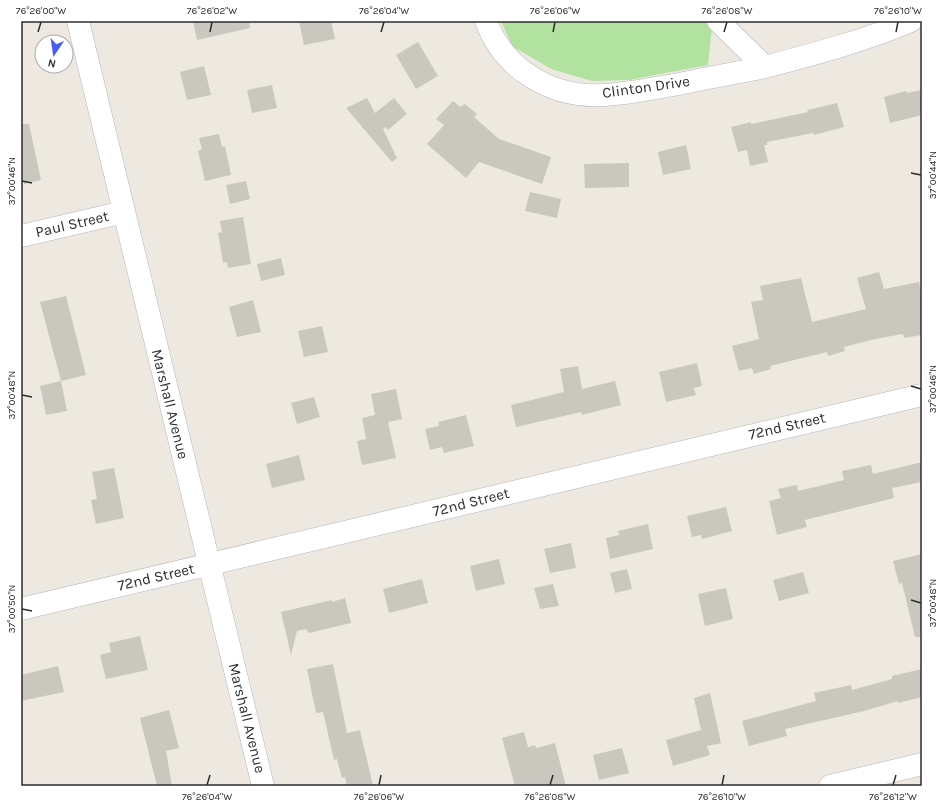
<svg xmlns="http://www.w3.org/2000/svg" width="943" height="807" viewBox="0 0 943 807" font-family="Karla,sans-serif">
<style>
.green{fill:#b1e29f}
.building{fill:#cac7bf}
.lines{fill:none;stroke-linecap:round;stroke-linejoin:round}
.street-casing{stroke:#b4b5c0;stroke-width:23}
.secondary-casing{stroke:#b4b5c0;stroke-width:23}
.street{stroke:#fff;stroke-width:22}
.secondary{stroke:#fff;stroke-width:22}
.ticks{fill:none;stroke:#2d2d2d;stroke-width:1.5}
.labels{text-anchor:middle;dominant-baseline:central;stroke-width:3;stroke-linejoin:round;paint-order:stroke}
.street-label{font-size:15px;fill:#2d2d2d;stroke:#fff}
.neatline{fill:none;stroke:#2d2d2d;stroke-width:1.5}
.ticks-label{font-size:10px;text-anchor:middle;fill:#2d2d2d}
</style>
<rect width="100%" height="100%" fill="#eee9e0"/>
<path class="green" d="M501,21H706L712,27L708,65L629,80L592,81L551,69L512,46Z"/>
<path class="building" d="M193,21H249L250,28L197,40Z
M299,21H331L335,39L304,45Z
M418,42L438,76L416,89L396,55Z
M204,66L211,95L187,100L180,72Z
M272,85L277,108L252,113L247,90Z
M922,90V115L890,123L884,97L906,91L907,93Z
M367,98L375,113L394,98L407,114L388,130L386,127L383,129L397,158L392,162L346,108Z
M453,101L460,107L465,104L477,114L474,117L499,139L551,157L542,184L479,162L466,178L427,144L444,125L436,119Z
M837,103L844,127L814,135L813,133L767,142V145H764L768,162L750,166L747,150L738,152L731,127L751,122V124L808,112L807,110Z
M21,124H29L41,180L24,184L21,173Z
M219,134L222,147L225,146L231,175L205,181L198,151L202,149L199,138Z
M686,145L691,169L663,175L658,152Z
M629,163V187L585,188L584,164Z
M246,181L250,199L230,204L226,185Z
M530,192L561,199L557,218L525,211Z
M243,217L251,264L228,268L227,262L223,263L218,233L222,232L220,221Z
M281,258L285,275L261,281L257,264Z
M879,272L884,289L919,282L922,297V335L904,338L903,334L875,339L844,347L845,351L828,356L827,352L770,366L771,369L754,374L752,368L739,371L732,346L759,339L751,302L763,300L760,286L801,278L812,322L866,309L857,278Z
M66,296L86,375L61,381L40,302Z
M253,300L261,332L237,337L229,307Z
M322,326L328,352L304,357L298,331Z
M697,363L702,386L694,388L696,395L666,402L659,372Z
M578,366L582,389L615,381L621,405L582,415L581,412L516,427L511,405L564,392L560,369Z
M61,381L67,411L46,415L40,386Z
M396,389L402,419L388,422L396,458L362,465L357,441L366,439L362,418L375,415L371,394Z
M314,397L320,417L297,424L291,403Z
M466,415L474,446L444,453L442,447L430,450L425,429L439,426L438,422Z
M299,455L305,480L272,488L266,464Z
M922,462V482L892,488L894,498L805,520L807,527L777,535L769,501L781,498L778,489L797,485L798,491L844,480L842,471L871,465L873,474Z
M114,468L124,518L96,524L91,500L97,499L92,472Z
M726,507L732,531L702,539L701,535L692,537L687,516Z
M648,524L653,549L610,559L606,538L619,535L618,531Z
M571,543L576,568L550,573L544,549Z
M922,554V637H915L902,583L899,584L893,561Z
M499,559L505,584L476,591L470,566Z
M627,569L632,589L615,593L610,573Z
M803,572L809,593L779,601L773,580Z
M422,579L428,603L389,613L383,589Z
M553,584L559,606L540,609L534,588Z
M726,588L733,619L705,626L698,594Z
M345,598L351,623L309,633L306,629L297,631L291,655L281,612L332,600V602Z
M140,636L148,670L106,679L100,655L111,652L109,643Z
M333,664L347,733L360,730L373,786H347L345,777L342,778L337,759L334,760L323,712L316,713L307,669Z
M58,666L64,692L21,701V675Z
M922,669V697L898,703V701L864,711L785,729L787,736L749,746L742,721L816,701L814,693L851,685L852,690L892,679V676Z
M710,693L721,743L707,746L710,755L673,766L666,740L701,730L694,698Z
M169,710L179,748L166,751L172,786H157L140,718Z
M524,732L528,747L535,745L536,748L555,743L566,786H515L502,738Z
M622,748L629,773L599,780L593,755Z"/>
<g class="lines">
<defs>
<path id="street" d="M486,21C504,70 552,98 603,95C629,94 654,88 679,84C707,78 736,73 765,67
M718,21L765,67C814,54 864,41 911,21
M21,236L124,212
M21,609L922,395
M830,786L922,764"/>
<path id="secondary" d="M78,21L263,786"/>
</defs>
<use href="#street" class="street-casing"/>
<use href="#secondary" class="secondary-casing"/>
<use href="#street" class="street"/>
<use href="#secondary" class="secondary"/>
</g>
<path class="ticks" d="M38,32L41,22M210,32L212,22M381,32L384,22M553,32L555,22M724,32L727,22M896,32L898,22M911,173L921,175M22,181L32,183M911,386L921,389M22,395L32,397M911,600L921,603M22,609L32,611M207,785L210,775M379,785L381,775M550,785L553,775M722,785L724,775M893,785L896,775"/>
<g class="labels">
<g class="street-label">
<text transform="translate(646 87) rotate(-8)">Clinton Drive</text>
<text transform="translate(72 224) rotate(-13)">Paul Street</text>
<text transform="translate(170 404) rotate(76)">Marshall Avenue</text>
<text transform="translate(787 426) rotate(-13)">72nd Street</text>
<text transform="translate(471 502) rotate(-14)">72nd Street</text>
<text transform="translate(156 577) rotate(-13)">72nd Street</text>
<text transform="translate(247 718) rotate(76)">Marshall Avenue</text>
</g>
</g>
<rect width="943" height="807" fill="none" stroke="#ffffff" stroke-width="44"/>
<g transform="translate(54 54) rotate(193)"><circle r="19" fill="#ffffff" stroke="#ababab"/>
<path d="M0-3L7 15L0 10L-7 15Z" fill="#475bf5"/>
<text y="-6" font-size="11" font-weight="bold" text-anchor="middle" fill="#2d2d2d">N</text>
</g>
<rect x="22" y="22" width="899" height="763" class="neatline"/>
<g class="ticks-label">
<text x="41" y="14">76°26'00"W</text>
<text x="212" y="14">76°26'02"W</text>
<text x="384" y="14">76°26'04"W</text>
<text x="555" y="14">76°26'06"W</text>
<text x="727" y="14">76°26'08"W</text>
<text x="898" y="14">76°26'10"W</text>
<text transform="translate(932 175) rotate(-90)" y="4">37°00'44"N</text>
<text transform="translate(11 181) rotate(-90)" y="4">37°00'46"N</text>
<text transform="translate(932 389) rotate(-90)" y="4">37°00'46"N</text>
<text transform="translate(11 395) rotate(-90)" y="4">37°00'48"N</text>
<text transform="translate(932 603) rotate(-90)" y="4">37°00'48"N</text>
<text transform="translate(11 609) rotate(-90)" y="4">37°00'50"N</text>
<text x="207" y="800">76°26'04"W</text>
<text x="379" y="800">76°26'06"W</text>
<text x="550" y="800">76°26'08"W</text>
<text x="722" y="800">76°26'10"W</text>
<text x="893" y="800">76°26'12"W</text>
</g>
</svg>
